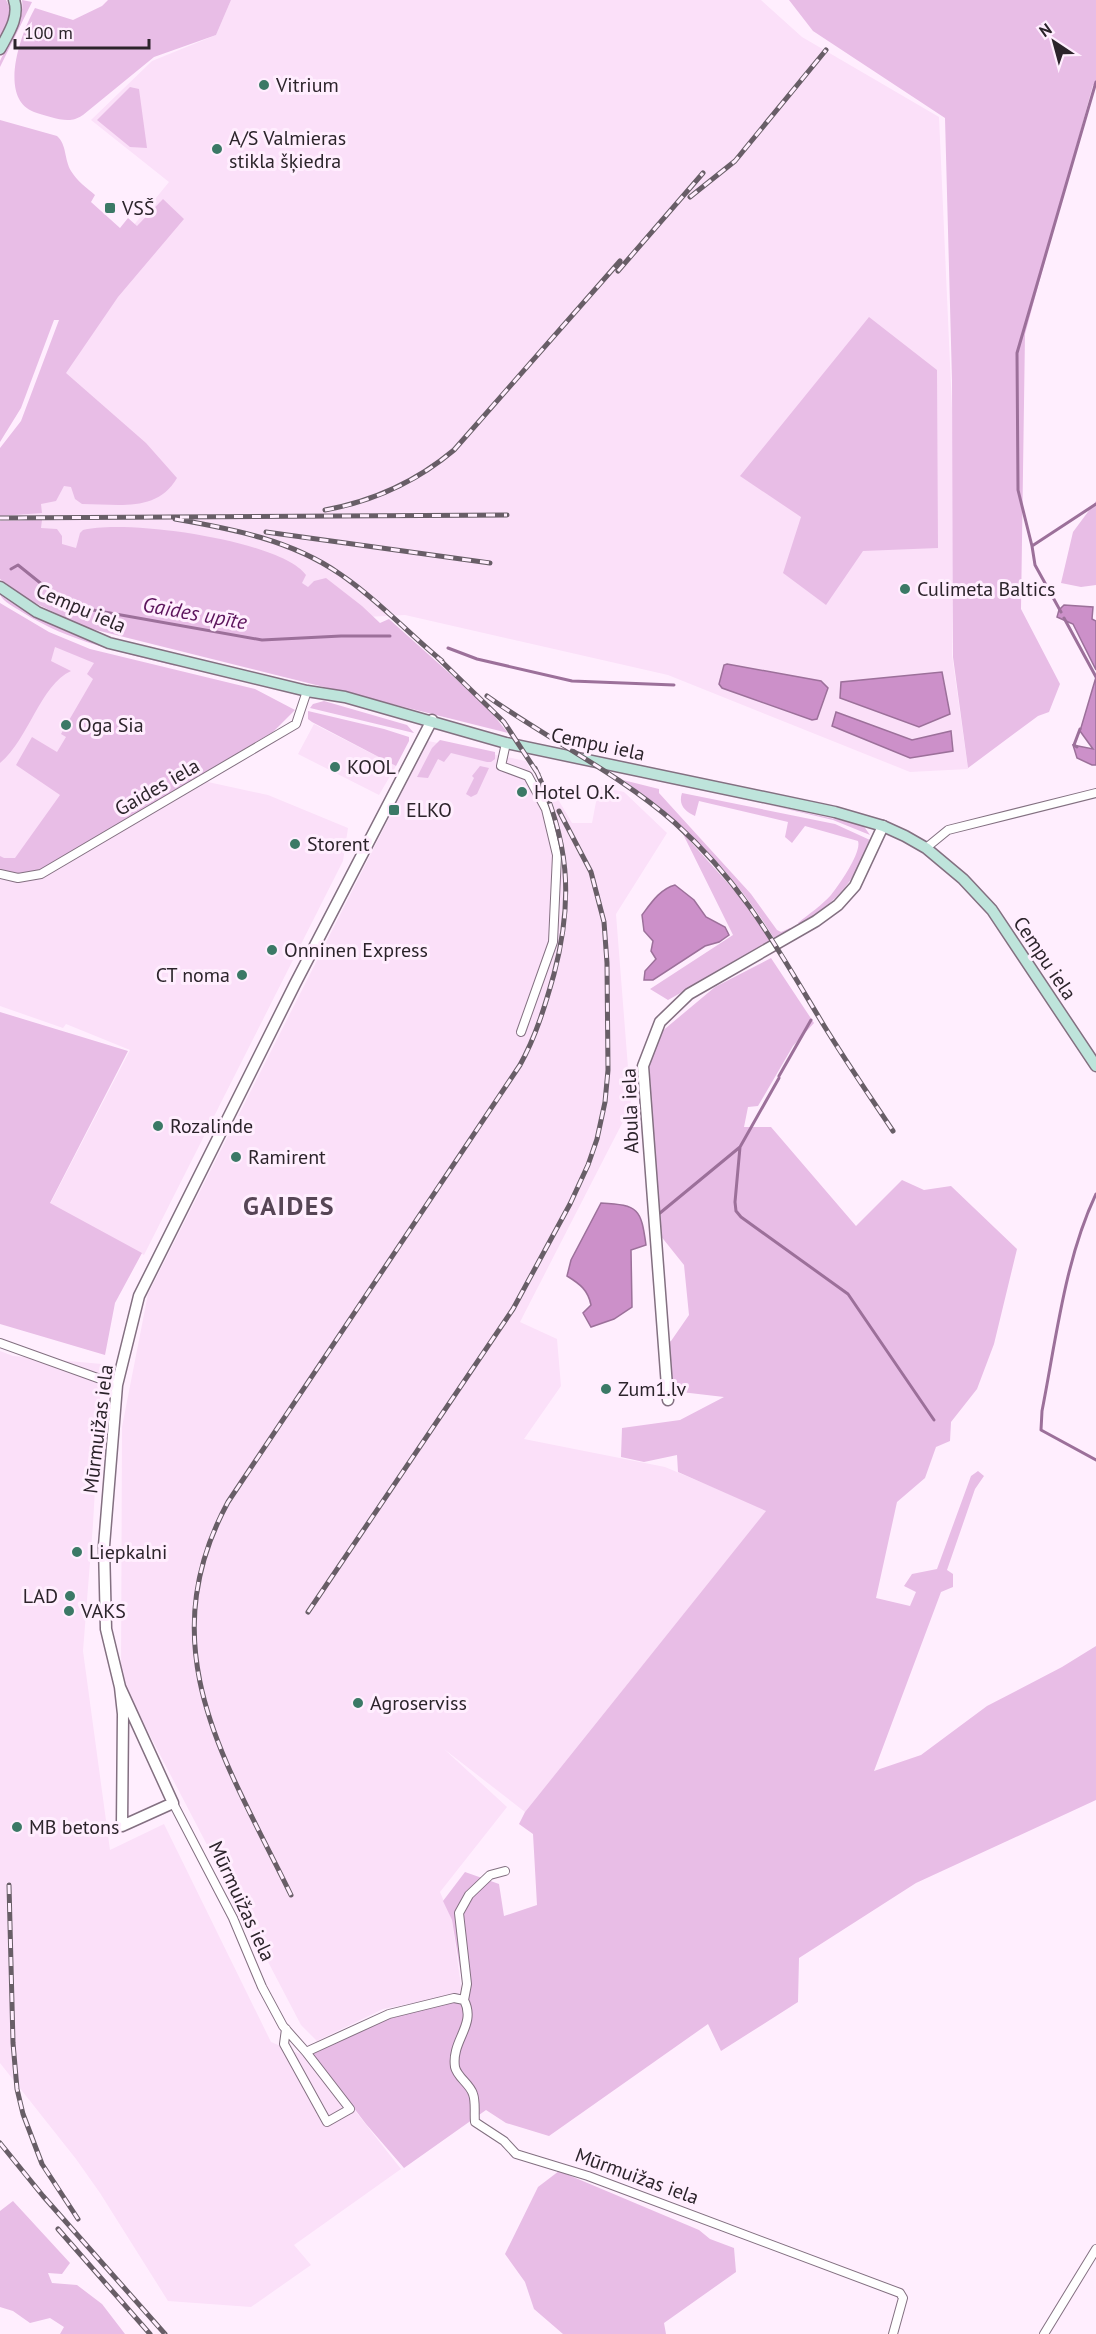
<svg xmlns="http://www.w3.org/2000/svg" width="1096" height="2334" viewBox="0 0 1096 2334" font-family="'PT Sans',sans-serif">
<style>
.built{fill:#fbe0f9}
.green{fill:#e8bde6}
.water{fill:#cc90c9;stroke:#9c709a;stroke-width:1.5}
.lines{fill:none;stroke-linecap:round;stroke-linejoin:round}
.stream{stroke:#9c709a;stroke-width:3}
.minor-casing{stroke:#837081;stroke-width:10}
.tertiary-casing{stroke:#837081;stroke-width:13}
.secondary-casing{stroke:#837081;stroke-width:13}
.minor{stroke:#fff;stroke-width:8}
.tertiary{stroke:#fff;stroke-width:10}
.secondary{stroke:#bee4db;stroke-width:10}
.rail-casing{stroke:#685e67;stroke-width:5}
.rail{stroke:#ffeefe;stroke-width:3;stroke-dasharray:9;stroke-linecap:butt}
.poi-dot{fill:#3b7966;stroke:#ffeefe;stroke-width:2}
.labels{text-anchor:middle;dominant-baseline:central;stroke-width:6;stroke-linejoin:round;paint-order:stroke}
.poi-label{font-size:20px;fill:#2c242b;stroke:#ffeefe;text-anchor:start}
.street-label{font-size:20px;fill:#2c242b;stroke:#ffeefe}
.water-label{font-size:21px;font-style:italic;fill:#5c145c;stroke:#ffeefe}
.district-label{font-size:26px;font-weight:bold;letter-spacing:1.5px;fill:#564555;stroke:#ffeefe}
</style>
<rect width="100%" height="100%" fill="#ffeefe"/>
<path class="built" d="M231,0H761L802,37L939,117L955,476L952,655L968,769L910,772L668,675L405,615L248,623L1,527L0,464L133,226L169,182L91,120L152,61L216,35Z
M0,606L36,629L89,651L129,706L208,782L268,795L348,828L343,861L144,1255L50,1204L130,1050L66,1024L63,1028L0,1006Z
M314,724L396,766L379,795L298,754Z
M428,741L526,761L542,792L552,789L572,823H592L599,786L624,792L667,833L616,914L631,1106L520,1322L557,1339L561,1386L524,1439L665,1467L767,1510L525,1812L444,1749L507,1807L440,1892L452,1920L462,1993L383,2009L317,2041L301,2025L121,1680L122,1427L148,1294Z
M0,1351L13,1356L102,1364L93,1524L83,1651L110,1850L164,1824L271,2042L315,2060L401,2169L294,2245L311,2265L251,2307L168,2301L100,2193L76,2159L0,2063Z"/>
<path class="green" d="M0,0H6C14,13 6,24 0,37Z
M22,0L32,2L0,67V61C9,43 25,21 22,0Z
M108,0H231L216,35L154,57L83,115C80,117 74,120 70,120C60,121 44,115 34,112C0,99 17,41 35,8L73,20L102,6Z
M789,0H1096V86L1093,85L1025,334L1021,609L1060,684L1049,712L1038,716L968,768L953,657L952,380L945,118L813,31Z
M130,87L139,89L147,148L130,147L97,120Z
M0,120L57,136C67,145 64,159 71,171C77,181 87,188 95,195L91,202L120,228L128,218L137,226L163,199L184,219L118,297L66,373L146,443L177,478C157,513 117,504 82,504L75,499L71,487L64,486L56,501L41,504L42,513L0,516V448L21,421L59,320H54L21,408L0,442Z
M869,317L937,370L938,548L863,551L826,605L783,573L801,517L740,476Z
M1096,501V585L1081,587L1061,583L1073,532Z
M42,520L41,528L57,529L62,536V544L76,548L80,533L83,530C126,519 280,540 306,575L302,583L308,587L314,581L326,578L362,606L380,623L389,619L486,706L508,733L84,627L31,601L0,579V521Z
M0,595C59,635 102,646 170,663L176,666C122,652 69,642 22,612C14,607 4,602 0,595Z
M0,603L49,632L90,649L255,689L295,710L273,732L42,869L19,874L0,871V856L4,858H15L60,795L16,765L32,737L57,752L66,737L61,734L93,679L87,674L94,663L55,647L51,661L71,671C40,685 29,739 0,763Z
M324,701L407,725L414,733L310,708L313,704Z
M308,711L384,729L409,737V741L396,766L312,722L308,719Z
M440,740L495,752V759L491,762H487L451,753L444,762L438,759L428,778L417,777L432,748Z
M480,766L489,768L477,794L471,797L466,794L474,778L472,776Z
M623,780L659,789V793L751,894L777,930L781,932L790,928L791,930L775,940C736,875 685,824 623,780Z
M682,793L835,824L870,840C865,849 861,860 856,870C844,895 822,910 800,925L798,923C809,914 822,905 831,895C839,885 862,852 858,841L805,826L792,843L785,837L788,822L699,801L695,816C685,811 678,805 682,793Z
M761,803L863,825L870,835L833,820Z
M682,832L742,899L771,942L668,1000L650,989L733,935Z
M771,958L814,1023L793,1046L758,1106L748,1107L744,1127H771L856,1226L902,1180L924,1190L951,1186L1017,1249L994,1344L977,1389L951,1422L950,1441L936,1447L925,1478L897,1502L876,1598L910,1606L916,1592L904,1586L912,1574L937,1569L971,1476L978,1471L984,1476L975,1489L947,1570L953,1574V1587L941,1592L874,1771L921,1755L987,1706L1062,1667L1096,1646V1800L916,1883L799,1958L798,2002L721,2051L708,2024L549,2136L506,2123L486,2110L404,2168L366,2124L312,2053L384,2017L464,1993L452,1920L443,1901L465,1872L499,1884L504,1916L537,1905L533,1834L519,1824L525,1812L766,1511L678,1472L677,1455L644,1462L621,1457L622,1428L680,1420L724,1397L681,1392L661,1382L659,1346L671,1341L689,1315L684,1265L660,1235L646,1068L654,1038L715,987Z
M0,1012L128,1051L50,1203L142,1253L115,1303L105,1355L0,1324Z
M559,2171L699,2230L710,2239L734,2248L736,2272L664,2323L666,2334H563L534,2309L525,2282L505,2254L538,2187Z
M13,2201L70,2263L62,2274L48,2273L52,2283L77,2285L102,2304L125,2334H60L64,2327L50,2318L30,2323L13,2311L0,2307V2211Z"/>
<path class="water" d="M1064,605L1093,607L1092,619L1096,621V670L1073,624L1057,617L1059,610Z
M727,664L821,681L828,688L817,719L812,720L722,688L719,684L724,665Z
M942,672L950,714L919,727L840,698L841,682Z
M1096,677V765H1092L1077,758L1073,745L1093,749L1080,731Z
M836,712L912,740L951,731L953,751L910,758L832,726Z
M675,885L694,900L706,917L725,927L729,935L719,942L705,946L653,980H644L645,971L656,959L651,951L653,941L644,931L642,915C651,903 660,889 675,885Z
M601,1203C639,1205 641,1209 646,1245L631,1250L632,1307L614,1319L591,1327L583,1313L591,1305C588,1290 580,1284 567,1276L571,1260Z"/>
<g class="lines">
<path class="stream" d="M1032,546L1018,490L1017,353L1096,82
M11,569L18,565L59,598L93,610L262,640L341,636H390
M1061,612L1035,565L1032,546L1096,504
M1064,618L1096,677
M448,648L477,659L572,681L674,685
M1077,747L1074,745L1080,729
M779,1076L811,1020
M740,1147L779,1078
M1096,1194C1065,1259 1056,1340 1042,1411L1041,1430L1096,1460
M660,1213L740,1147L735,1202L736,1211L741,1217L848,1294L934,1420"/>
<defs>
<path id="minor" d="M506,743L501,766L528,776L546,809L557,855L553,942L521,1032
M926,848L948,830L1096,793
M0,874L18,878L41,874L296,724L307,691
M0,1343L117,1385
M173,1803L233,1918L262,1987L283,2026L306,2052L350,2109L327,2122L284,2044L286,2029
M464,2000L467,1984L459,1913L469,1895L490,1875L505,1871
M306,2052L389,2014L454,1998L464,2000C477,2025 451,2040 455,2067C457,2077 470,2084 473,2094C476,2102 474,2114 475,2122L504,2141L516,2154L588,2176L900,2293L903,2298L893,2334
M1044,2334L1096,2249"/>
<path id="tertiary" d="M668,1400L643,1066L660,1022L689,994L816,921L838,905L855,886L883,826
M120,1687L123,1714L122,1826L173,1803L120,1687L106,1629L104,1546L117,1385L139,1296L295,984L432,720"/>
<path id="secondary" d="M0,49C8,34 20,17 14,0
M0,587L37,612L109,643L307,691L345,697L506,743L835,812L883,826L905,836L926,848L963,879L992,910L1096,1066"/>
</defs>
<use href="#minor" class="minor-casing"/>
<use href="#tertiary" class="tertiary-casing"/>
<use href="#secondary" class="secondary-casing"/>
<use href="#minor" class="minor"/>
<use href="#tertiary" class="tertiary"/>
<use href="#secondary" class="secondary"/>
<defs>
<path id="rail" d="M690,197L735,161L826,50
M618,271L703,173
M325,510C374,501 416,482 454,450L620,261
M0,518L507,515
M175,519C233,529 291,540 340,574C377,599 408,633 442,661
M266,532L490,563
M437,657L504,722L538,774
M487,696C549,740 618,773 675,823C743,884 777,948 823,1024C845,1060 869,1095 893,1131
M308,1612L513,1309L570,1204L588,1165L597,1139L605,1102L608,1070L607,963L604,922L591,872L559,811
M9,1885L13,2043L17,2089L23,2114L42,2164L78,2219
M291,1895C227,1763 148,1650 228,1502L520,1065C536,1036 545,1006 554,974C574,898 569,839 535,768
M0,2143L43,2196L165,2334
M58,2229L150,2334"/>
</defs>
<use href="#rail" class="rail-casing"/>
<use href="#rail" class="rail"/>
</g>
<g class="poi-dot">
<circle cx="264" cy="85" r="6"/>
<circle cx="217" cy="149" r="6"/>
<rect x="104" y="202" width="12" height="12" rx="3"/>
<circle cx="905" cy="589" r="6"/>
<circle cx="66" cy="725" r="6"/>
<circle cx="335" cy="767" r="6"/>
<circle cx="522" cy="792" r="6"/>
<rect x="388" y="804" width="12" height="12" rx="3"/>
<circle cx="295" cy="844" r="6"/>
<circle cx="272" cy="950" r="6"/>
<circle cx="242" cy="975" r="6"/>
<circle cx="158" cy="1126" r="6"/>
<circle cx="236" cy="1157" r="6"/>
<circle cx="606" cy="1389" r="6"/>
<circle cx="77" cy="1552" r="6"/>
<circle cx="70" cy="1596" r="6"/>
<circle cx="69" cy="1611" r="6"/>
<circle cx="358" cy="1703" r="6"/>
<circle cx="17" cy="1827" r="6"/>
</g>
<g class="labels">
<g class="poi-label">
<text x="276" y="85">Vitrium</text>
<text x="229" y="138">A/S Valmieras<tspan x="229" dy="23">stikla šķiedra</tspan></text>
<text x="122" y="208">VSŠ</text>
<text x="917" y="589">Culimeta Baltics</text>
<text x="78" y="725">Oga Sia</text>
<text x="347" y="767">KOOL</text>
<text x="534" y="792">Hotel O.K.</text>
<text x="406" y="810">ELKO</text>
<text x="307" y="844">Storent</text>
<text x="284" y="950">Onninen Express</text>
<text x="230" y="975" text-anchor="end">CT noma</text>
<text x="170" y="1126">Rozalinde</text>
<text x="248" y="1157">Ramirent</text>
<text x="618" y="1389">Zum1.lv</text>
<text x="89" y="1552">Liepkalni</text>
<text x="58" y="1596" text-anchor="end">LAD</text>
<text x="81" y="1611">VAKS</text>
<text x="370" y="1703">Agroserviss</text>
<text x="29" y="1827">MB betons</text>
</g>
<g class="street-label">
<text transform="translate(81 608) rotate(23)">Cempu iela</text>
<text transform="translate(598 744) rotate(12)">Cempu iela</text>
<text transform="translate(157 787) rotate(-30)">Gaides iela</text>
<text transform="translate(1045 958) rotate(56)">Cempu iela</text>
<text transform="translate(630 1111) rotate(-92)">Abula iela</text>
<text transform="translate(98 1429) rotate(-83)">Mūrmuižas iela</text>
<text transform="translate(242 1901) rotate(65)">Mūrmuižas iela</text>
<text transform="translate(637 2176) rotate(20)">Mūrmuižas iela</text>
</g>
<g class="water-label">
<text transform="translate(195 613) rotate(10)">Gaides upīte</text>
</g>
<g class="district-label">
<text x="289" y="1205">GAIDES</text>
</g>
</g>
<g transform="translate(1054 42) rotate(324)" stroke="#ffeefe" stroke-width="4.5" paint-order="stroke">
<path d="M0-4.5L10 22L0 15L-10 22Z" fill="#2c242b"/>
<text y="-9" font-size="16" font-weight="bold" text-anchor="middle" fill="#2c242b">N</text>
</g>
<path d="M15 39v9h134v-9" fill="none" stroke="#2c242b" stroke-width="3"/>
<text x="24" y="39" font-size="18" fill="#2c242b" stroke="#ffeefe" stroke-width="4.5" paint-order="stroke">100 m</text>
</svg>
